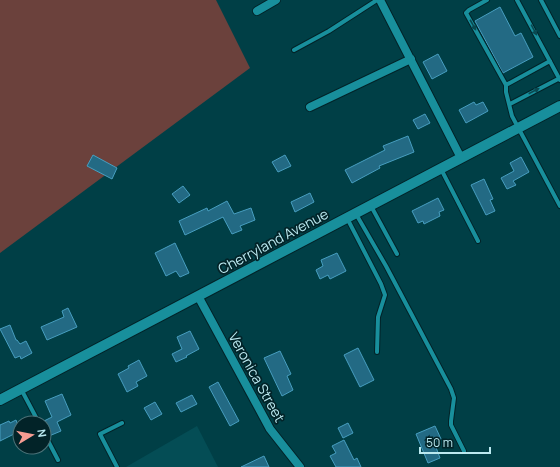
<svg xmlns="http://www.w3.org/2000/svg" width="560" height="467" viewBox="0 0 560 467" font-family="Manrope,sans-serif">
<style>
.built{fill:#044d55}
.green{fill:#6b413c}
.building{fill:#236a84;stroke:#479ec0}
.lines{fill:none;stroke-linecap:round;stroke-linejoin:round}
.lane-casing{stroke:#022328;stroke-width:6}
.street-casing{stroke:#022328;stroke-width:10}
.secondary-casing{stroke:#022328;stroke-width:12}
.lane{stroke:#188f9c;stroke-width:4}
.street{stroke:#188f9c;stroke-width:8}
.secondary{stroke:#188f9c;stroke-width:10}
.oneway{fill:#0a4951}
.labels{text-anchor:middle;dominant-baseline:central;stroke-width:3.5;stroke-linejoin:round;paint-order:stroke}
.street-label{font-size:14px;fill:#bbe9f0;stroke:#022328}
</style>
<rect width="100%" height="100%" fill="#003f46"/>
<path class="built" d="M197,426L218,467H126Z"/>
<path class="green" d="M0,0H216L250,68L0,253Z"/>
<path class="building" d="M500,7L515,36L521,33L533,57L503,73L475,21Z
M438,54L447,71L432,79L423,62Z
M474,102L476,105L483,102L488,111L466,123L459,110Z
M425,114L430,123L418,129L413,120Z
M408,136L414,152L379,166L380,168L352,183L345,170L385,150L383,146Z
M93,155L117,168L112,179L87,166Z
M285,155L291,166L278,172L272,162Z
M521,157L529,172L513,181L516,185L507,189L501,178L514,171L510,163Z
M484,179L493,199L490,200L495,211L486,215L471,185Z
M183,186L190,195L179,203L172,194Z
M310,193L314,202L295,212L291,202Z
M438,198L444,210L439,212L440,216L424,224L423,221L418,223L412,211Z
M227,201L234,214L251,208L255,220L240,226L242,230L232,234L223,217L185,235L179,221L207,208L208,211Z
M175,243L189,273L180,277L176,271L166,276L155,253Z
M337,253L346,271L330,279L328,275L320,279L316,270L323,266L321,260Z
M68,308L77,327L47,340L41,327L64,317L62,311Z
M10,325L16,340H17L20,344L26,341L32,353L21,359L20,356L15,358L0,329Z
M190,331L199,349L186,356L187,357L176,362L172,354L182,349L177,337Z
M358,348L374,380L360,387L344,355Z
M280,351L291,374L287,376L293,390L282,396L264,358Z
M139,360L147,376L136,382L138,386L127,392L118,374L129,368L128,366Z
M218,382L239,421L230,426L209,387Z
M62,394L71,415L57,422L61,431L49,436L42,422L52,417L45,401Z
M192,395L197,404L181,412L176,403Z
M155,402L162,414L151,420L144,408Z
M16,420L20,431L0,441V425L9,421L10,423Z
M348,423L353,433L343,438L338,428Z
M435,426L441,439L434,442L440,458L428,463L416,434Z
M344,440L354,460L357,458L361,467H336L330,456L336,453L332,446Z
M264,456L269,467H241Z"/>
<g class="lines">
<defs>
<path id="lane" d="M487,0L469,10L466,13L506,85V92L512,116L560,206
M517,0L560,80
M541,0L560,36
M294,50L329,31L377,0
M506,85L550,61
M510,104L560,78
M441,169L478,241
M371,206L397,254
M356,214L386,266L451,389L454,398L451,421V425L464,451
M347,218L381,284L385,295L378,317L377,352
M21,389L39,423
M44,433L58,460
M117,467L100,434L122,423"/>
<path id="street" d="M380,0L461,158
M257,11L276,0
M310,107L411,59
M198,296L270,429L300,467"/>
<path id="secondary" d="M0,400L560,106"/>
</defs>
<use href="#lane" class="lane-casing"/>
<use href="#street" class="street-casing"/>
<use href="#secondary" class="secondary-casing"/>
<use href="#lane" class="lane"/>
<use href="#street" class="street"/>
<use href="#secondary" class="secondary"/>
</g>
<defs><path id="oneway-solid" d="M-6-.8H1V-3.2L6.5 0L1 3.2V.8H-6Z"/></defs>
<g class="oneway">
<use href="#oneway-solid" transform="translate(473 25) rotate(61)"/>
<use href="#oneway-solid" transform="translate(534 30) rotate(62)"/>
<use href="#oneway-solid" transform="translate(534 91) rotate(-27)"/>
</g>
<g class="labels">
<g class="street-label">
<text transform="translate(273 241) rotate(-28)">Cherryland Avenue</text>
<text transform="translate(257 377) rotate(61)">Veronica Street</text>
</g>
</g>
<g transform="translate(32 435) rotate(80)"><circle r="19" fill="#022328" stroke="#4c7278"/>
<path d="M0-3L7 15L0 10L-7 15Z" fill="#f59c92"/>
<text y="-6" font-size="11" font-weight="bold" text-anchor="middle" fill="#bbe9f0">N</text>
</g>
<path d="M420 447v6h70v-6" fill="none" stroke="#bbe9f0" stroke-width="2"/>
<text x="426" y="447" font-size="12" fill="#bbe9f0" stroke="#022328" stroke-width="3" paint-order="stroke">50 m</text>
</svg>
